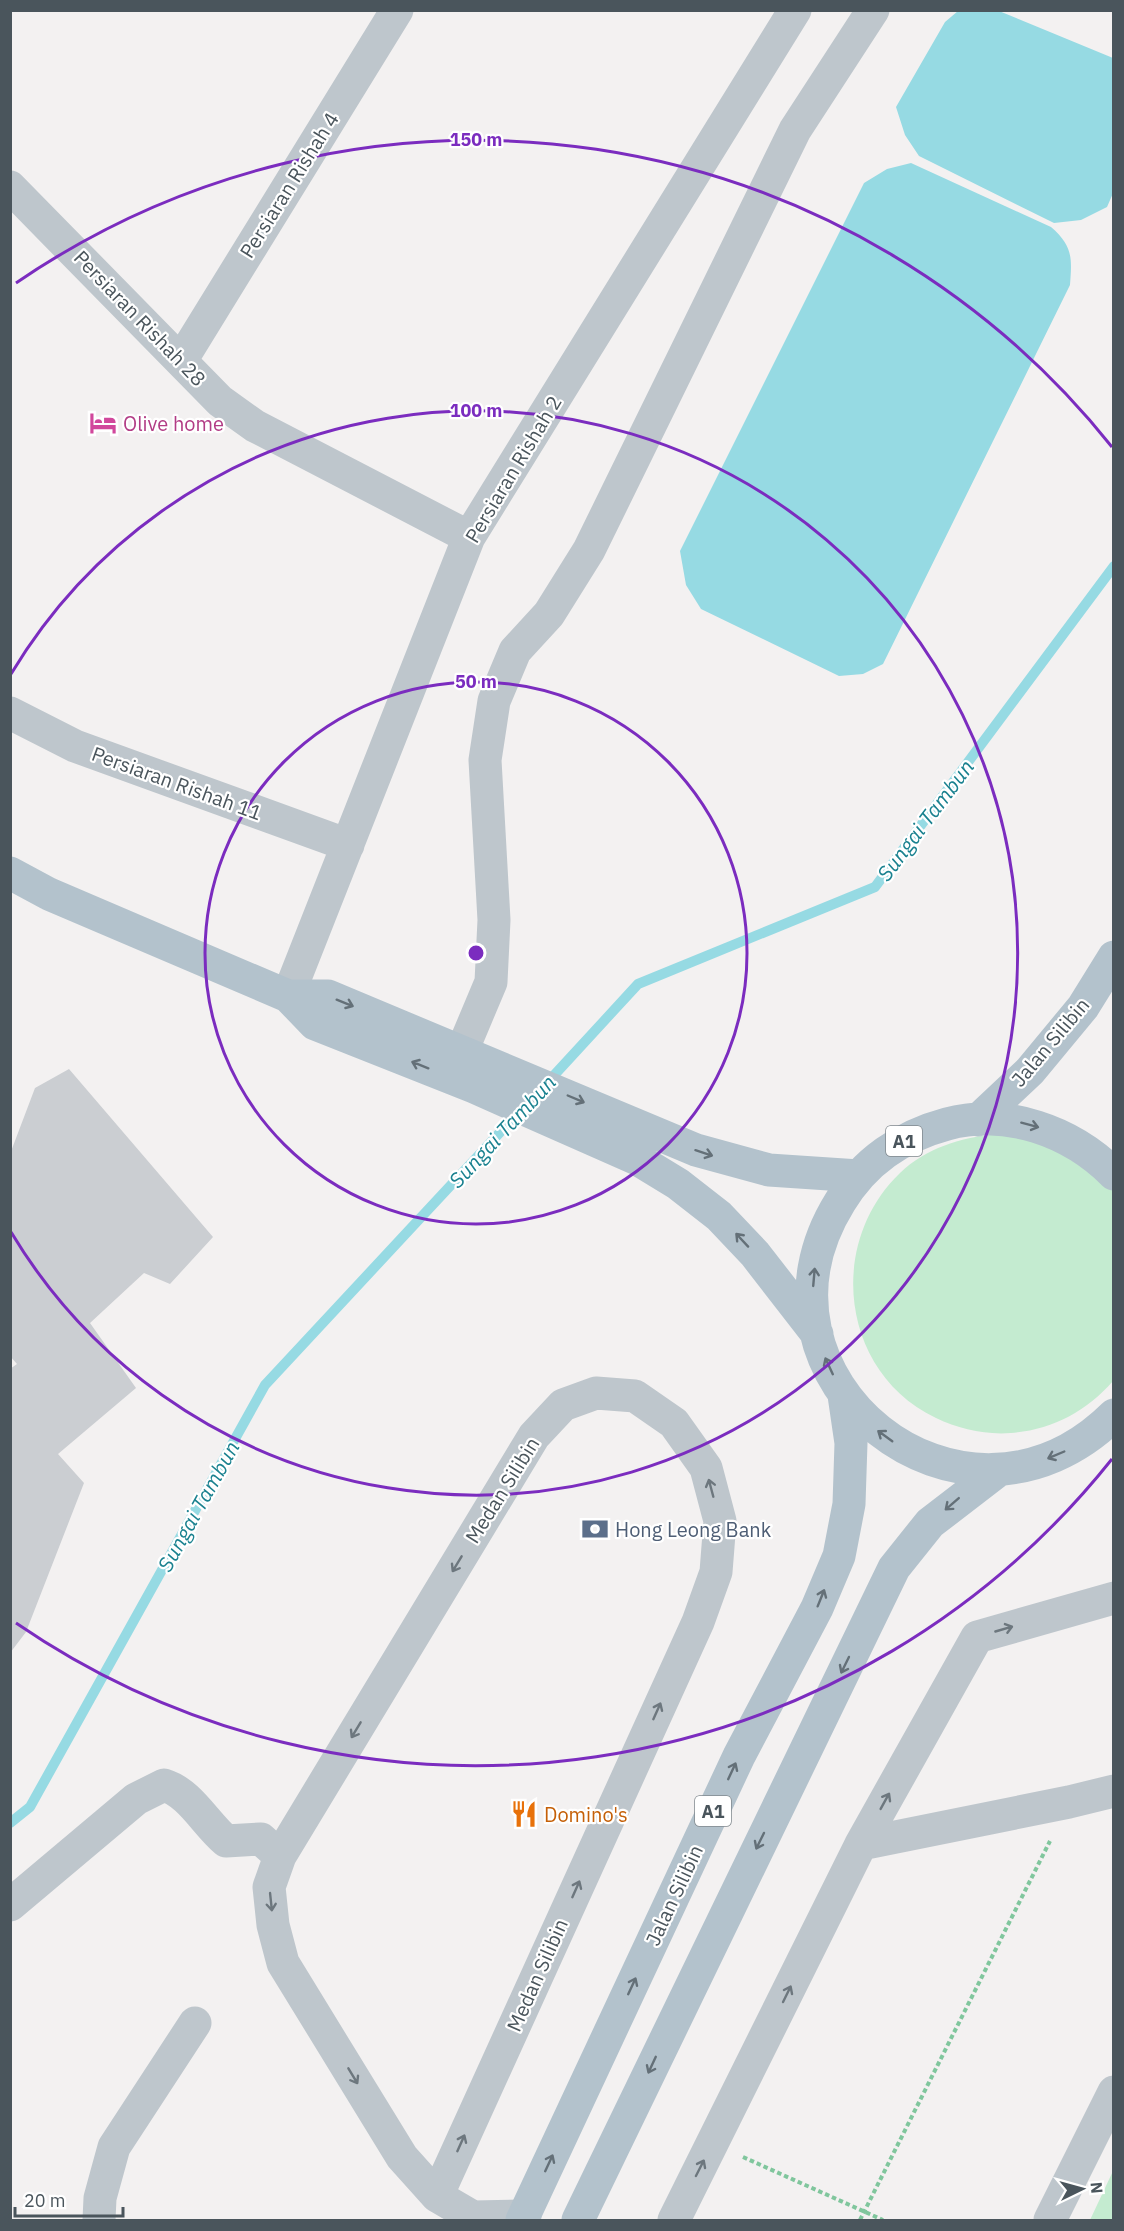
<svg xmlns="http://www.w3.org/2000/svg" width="1124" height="2231" viewBox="0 0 1124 2231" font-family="'IBM Plex Sans',sans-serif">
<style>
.green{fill:#c4ebd0}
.water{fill:#96dae3}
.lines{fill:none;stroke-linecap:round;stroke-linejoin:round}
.stream{stroke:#96dae3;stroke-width:10}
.building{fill:#cbced2}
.path{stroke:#80c69d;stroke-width:4;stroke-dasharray:4.5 3;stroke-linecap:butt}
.minor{stroke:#bec6cc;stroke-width:33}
.major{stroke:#b3c2cc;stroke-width:33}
.oneway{stroke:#647078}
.oneway2{stroke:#6d777e}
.ring{fill:none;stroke:#7b2cbf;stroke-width:3}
.labels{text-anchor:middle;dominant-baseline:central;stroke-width:4.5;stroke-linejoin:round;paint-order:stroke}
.shield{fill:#fff;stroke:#80888d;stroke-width:1.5}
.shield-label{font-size:18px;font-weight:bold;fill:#4a555c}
.street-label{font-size:20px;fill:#4a555c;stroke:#fff}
.hotel-label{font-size:20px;fill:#b23c85;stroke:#fff;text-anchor:start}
.service-label{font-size:20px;fill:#4e5e75;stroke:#fff;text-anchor:start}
.food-label{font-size:20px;fill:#c56008;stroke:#fff;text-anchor:start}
.water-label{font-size:21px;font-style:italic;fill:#1b8290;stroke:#fff}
.centre{fill:#7b2cbf;stroke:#fff;stroke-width:3}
.ring-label{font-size:18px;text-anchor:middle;font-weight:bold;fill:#7b2cbf;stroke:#fff;stroke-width:4.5;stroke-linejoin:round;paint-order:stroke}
</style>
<rect width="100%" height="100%" fill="#f3f1f1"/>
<path class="green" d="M995,1134L1036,1138L1113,1186V1381C1086,1412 1051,1430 1011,1433C985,1435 959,1429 936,1418C841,1373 826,1244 900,1173C926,1148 960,1138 995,1134Z
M1113,2171V2220H1090Z"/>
<path class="water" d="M958,11H999L1113,58L1114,191L1107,207L1081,220L1054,223L919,156L905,135L896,107L945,22Z
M911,163L1051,227C1073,246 1072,258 1070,285L883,664L863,674L839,676L701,609L686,585L680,551L864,183L887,169Z"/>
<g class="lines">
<path class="stream" d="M546,1084L638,984L875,887L1114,566
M10,1823L30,1807L265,1385L519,1112"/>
</g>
<path class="building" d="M69,1069L213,1237L170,1284L144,1273L90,1323L136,1388L58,1454L84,1483L26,1632L10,1653V1369L17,1364L10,1356V1154L35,1088Z"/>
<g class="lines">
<path class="path" d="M743,2157L883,2220
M860,2220L1050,1841"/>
<path class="minor" d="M10,187L220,401L255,426L469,537
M182,359L397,10
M10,713L75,746L348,845
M288,996L469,537L795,10
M462,1051L491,982L494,920L485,760L494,701L515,651L549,614L589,550L795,130L873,10
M861,1844L1069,1802L1114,1791
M10,1905L136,1799L164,1785C190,1793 205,1823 226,1841L261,1839L280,1856
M437,2196L698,1622L716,1572L720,1521L706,1468L674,1423L635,1396L596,1393L563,1405L534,1436L280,1856L269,1887L273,1925L283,1963L402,2157L437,2196L473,2217L525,2216
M99,2220L100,2198L114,2147L195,2023
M674,2220L861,1844L977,1637L1114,1598
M1050,2220L1114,2092"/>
<path class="major" d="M10,873L49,894L288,996H328L696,1150L769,1170L859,1176
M288,996L315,1024L474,1087L637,1159L678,1184L719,1216L755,1254L817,1334
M978,1120L1030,1071L1083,1007L1114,957
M1114,1174C1071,1131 1007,1108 947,1124C902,1136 864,1162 840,1202C731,1377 962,1565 1114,1415
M522,2220L739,1756L817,1608L839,1556L849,1504L851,1443L844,1395
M578,2220L894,1568L930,1523L999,1470"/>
</g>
<defs><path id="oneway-shaft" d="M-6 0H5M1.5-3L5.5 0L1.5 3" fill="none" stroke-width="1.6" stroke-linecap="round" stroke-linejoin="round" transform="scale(1.5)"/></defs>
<g class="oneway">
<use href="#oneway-shaft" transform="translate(345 1003) rotate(22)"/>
<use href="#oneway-shaft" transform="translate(420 1065) rotate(-158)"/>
<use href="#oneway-shaft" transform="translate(576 1099) rotate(23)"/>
<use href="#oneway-shaft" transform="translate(1030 1125) rotate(15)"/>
<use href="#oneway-shaft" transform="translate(704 1153) rotate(18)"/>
<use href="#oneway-shaft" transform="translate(742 1240) rotate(-133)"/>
<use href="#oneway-shaft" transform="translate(814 1277) rotate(-85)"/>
<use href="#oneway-shaft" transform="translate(829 1366) rotate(-115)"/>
<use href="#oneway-shaft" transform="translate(885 1436) rotate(-144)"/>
<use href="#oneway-shaft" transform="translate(1056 1455) rotate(157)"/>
<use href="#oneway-shaft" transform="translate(952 1504) rotate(139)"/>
<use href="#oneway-shaft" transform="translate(821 1598) rotate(-68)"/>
<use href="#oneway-shaft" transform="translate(845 1665) rotate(116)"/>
<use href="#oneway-shaft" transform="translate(732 1771) rotate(-65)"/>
<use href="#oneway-shaft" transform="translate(760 1841) rotate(116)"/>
<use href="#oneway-shaft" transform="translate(632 1986) rotate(-65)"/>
<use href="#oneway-shaft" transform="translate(652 2065) rotate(115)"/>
<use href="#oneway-shaft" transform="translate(549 2163) rotate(-65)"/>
</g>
<g class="oneway2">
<use href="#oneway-shaft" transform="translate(711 1488) rotate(-105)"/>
<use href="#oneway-shaft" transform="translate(457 1564) rotate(121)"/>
<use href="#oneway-shaft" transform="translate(1004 1629) rotate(-16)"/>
<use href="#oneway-shaft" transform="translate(657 1711) rotate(-66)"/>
<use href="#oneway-shaft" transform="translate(356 1730) rotate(121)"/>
<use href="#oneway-shaft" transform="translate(885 1801) rotate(-61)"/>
<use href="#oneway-shaft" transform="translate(576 1889) rotate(-66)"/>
<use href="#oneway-shaft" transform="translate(271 1902) rotate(84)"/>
<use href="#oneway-shaft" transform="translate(787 1994) rotate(-64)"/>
<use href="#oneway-shaft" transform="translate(353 2076) rotate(59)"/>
<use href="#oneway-shaft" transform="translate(461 2143) rotate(-66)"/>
<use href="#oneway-shaft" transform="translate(700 2168) rotate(-63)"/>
</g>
<g class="ring">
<circle cx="476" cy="953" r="271"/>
<path d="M11 674A542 542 0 1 1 11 1232"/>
<path d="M1112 1459A813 813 0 0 1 16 1623M16 283A813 813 0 0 1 1112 447"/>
</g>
<defs>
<symbol id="hotel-bare" viewBox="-9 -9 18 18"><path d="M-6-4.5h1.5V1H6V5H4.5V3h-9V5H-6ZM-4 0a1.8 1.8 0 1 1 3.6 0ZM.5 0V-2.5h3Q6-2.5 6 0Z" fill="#d1479c" stroke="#fff" stroke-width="2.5" paint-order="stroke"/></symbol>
<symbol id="bank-bare" viewBox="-9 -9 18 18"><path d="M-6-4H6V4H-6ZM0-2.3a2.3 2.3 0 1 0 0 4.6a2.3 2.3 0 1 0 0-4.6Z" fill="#5c6f8a" stroke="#fff" stroke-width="2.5" paint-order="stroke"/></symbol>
<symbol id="restaurant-bare" viewBox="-9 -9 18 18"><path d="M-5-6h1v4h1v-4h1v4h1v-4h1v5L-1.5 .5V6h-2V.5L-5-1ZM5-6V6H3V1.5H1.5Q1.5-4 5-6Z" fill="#e8710a" stroke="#fff" stroke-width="2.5" paint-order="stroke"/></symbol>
</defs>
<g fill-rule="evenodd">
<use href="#hotel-bare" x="84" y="404" width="38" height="38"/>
<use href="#bank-bare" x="576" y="1510" width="38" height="38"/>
<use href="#restaurant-bare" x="505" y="1795" width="38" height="38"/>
</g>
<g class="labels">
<g class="shield">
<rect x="886" y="1126" width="36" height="30" rx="4.5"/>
<rect x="695" y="1796" width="36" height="30" rx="4.5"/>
</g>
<g class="shield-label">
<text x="904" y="1141">A1</text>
<text x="713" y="1811">A1</text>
</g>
<g class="street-label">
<text transform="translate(289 185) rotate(-58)">Persiaran Rishah 4</text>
<text transform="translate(140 318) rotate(46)">Persiaran Rishah 28</text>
<text transform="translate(513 469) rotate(-59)">Persiaran Rishah 2</text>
<text transform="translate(177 783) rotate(20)">Persiaran Rishah 11</text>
<text transform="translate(1050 1042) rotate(-50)">Jalan Silibin</text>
<text transform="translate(502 1490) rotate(-58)">Medan Silibin</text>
<text transform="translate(674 1895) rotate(-65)">Jalan Silibin</text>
<text transform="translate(537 1975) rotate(-66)">Medan Silibin</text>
</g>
<g class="hotel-label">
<text x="123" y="423">Olive home</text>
</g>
<g class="service-label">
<text x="615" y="1529">Hong Leong Bank</text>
</g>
<g class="food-label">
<text x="544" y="1814">Domino's</text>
</g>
<g class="water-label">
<text transform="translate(925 820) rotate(-53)">Sungai Tambun</text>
<text transform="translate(502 1131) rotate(-47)">Sungai Tambun</text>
<text transform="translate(198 1506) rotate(-61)">Sungai Tambun</text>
</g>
</g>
<circle cx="476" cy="953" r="9" class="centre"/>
<g class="ring-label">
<text x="476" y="146">150 m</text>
<text x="476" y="417">100 m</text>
<text x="476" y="688">50 m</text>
</g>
<rect width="1124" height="2231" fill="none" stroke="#4a555c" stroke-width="24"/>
<g transform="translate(1082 2189) rotate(85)" stroke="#ffffff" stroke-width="4.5" paint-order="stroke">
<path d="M0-4.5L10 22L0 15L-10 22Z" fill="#4a555c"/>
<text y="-9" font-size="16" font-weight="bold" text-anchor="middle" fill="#4a555c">N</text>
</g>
<path d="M15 2207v9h108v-9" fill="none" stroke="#4a555c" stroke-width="3"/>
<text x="24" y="2207" font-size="18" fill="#4a555c" stroke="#ffffff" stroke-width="4.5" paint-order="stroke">20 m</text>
</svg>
